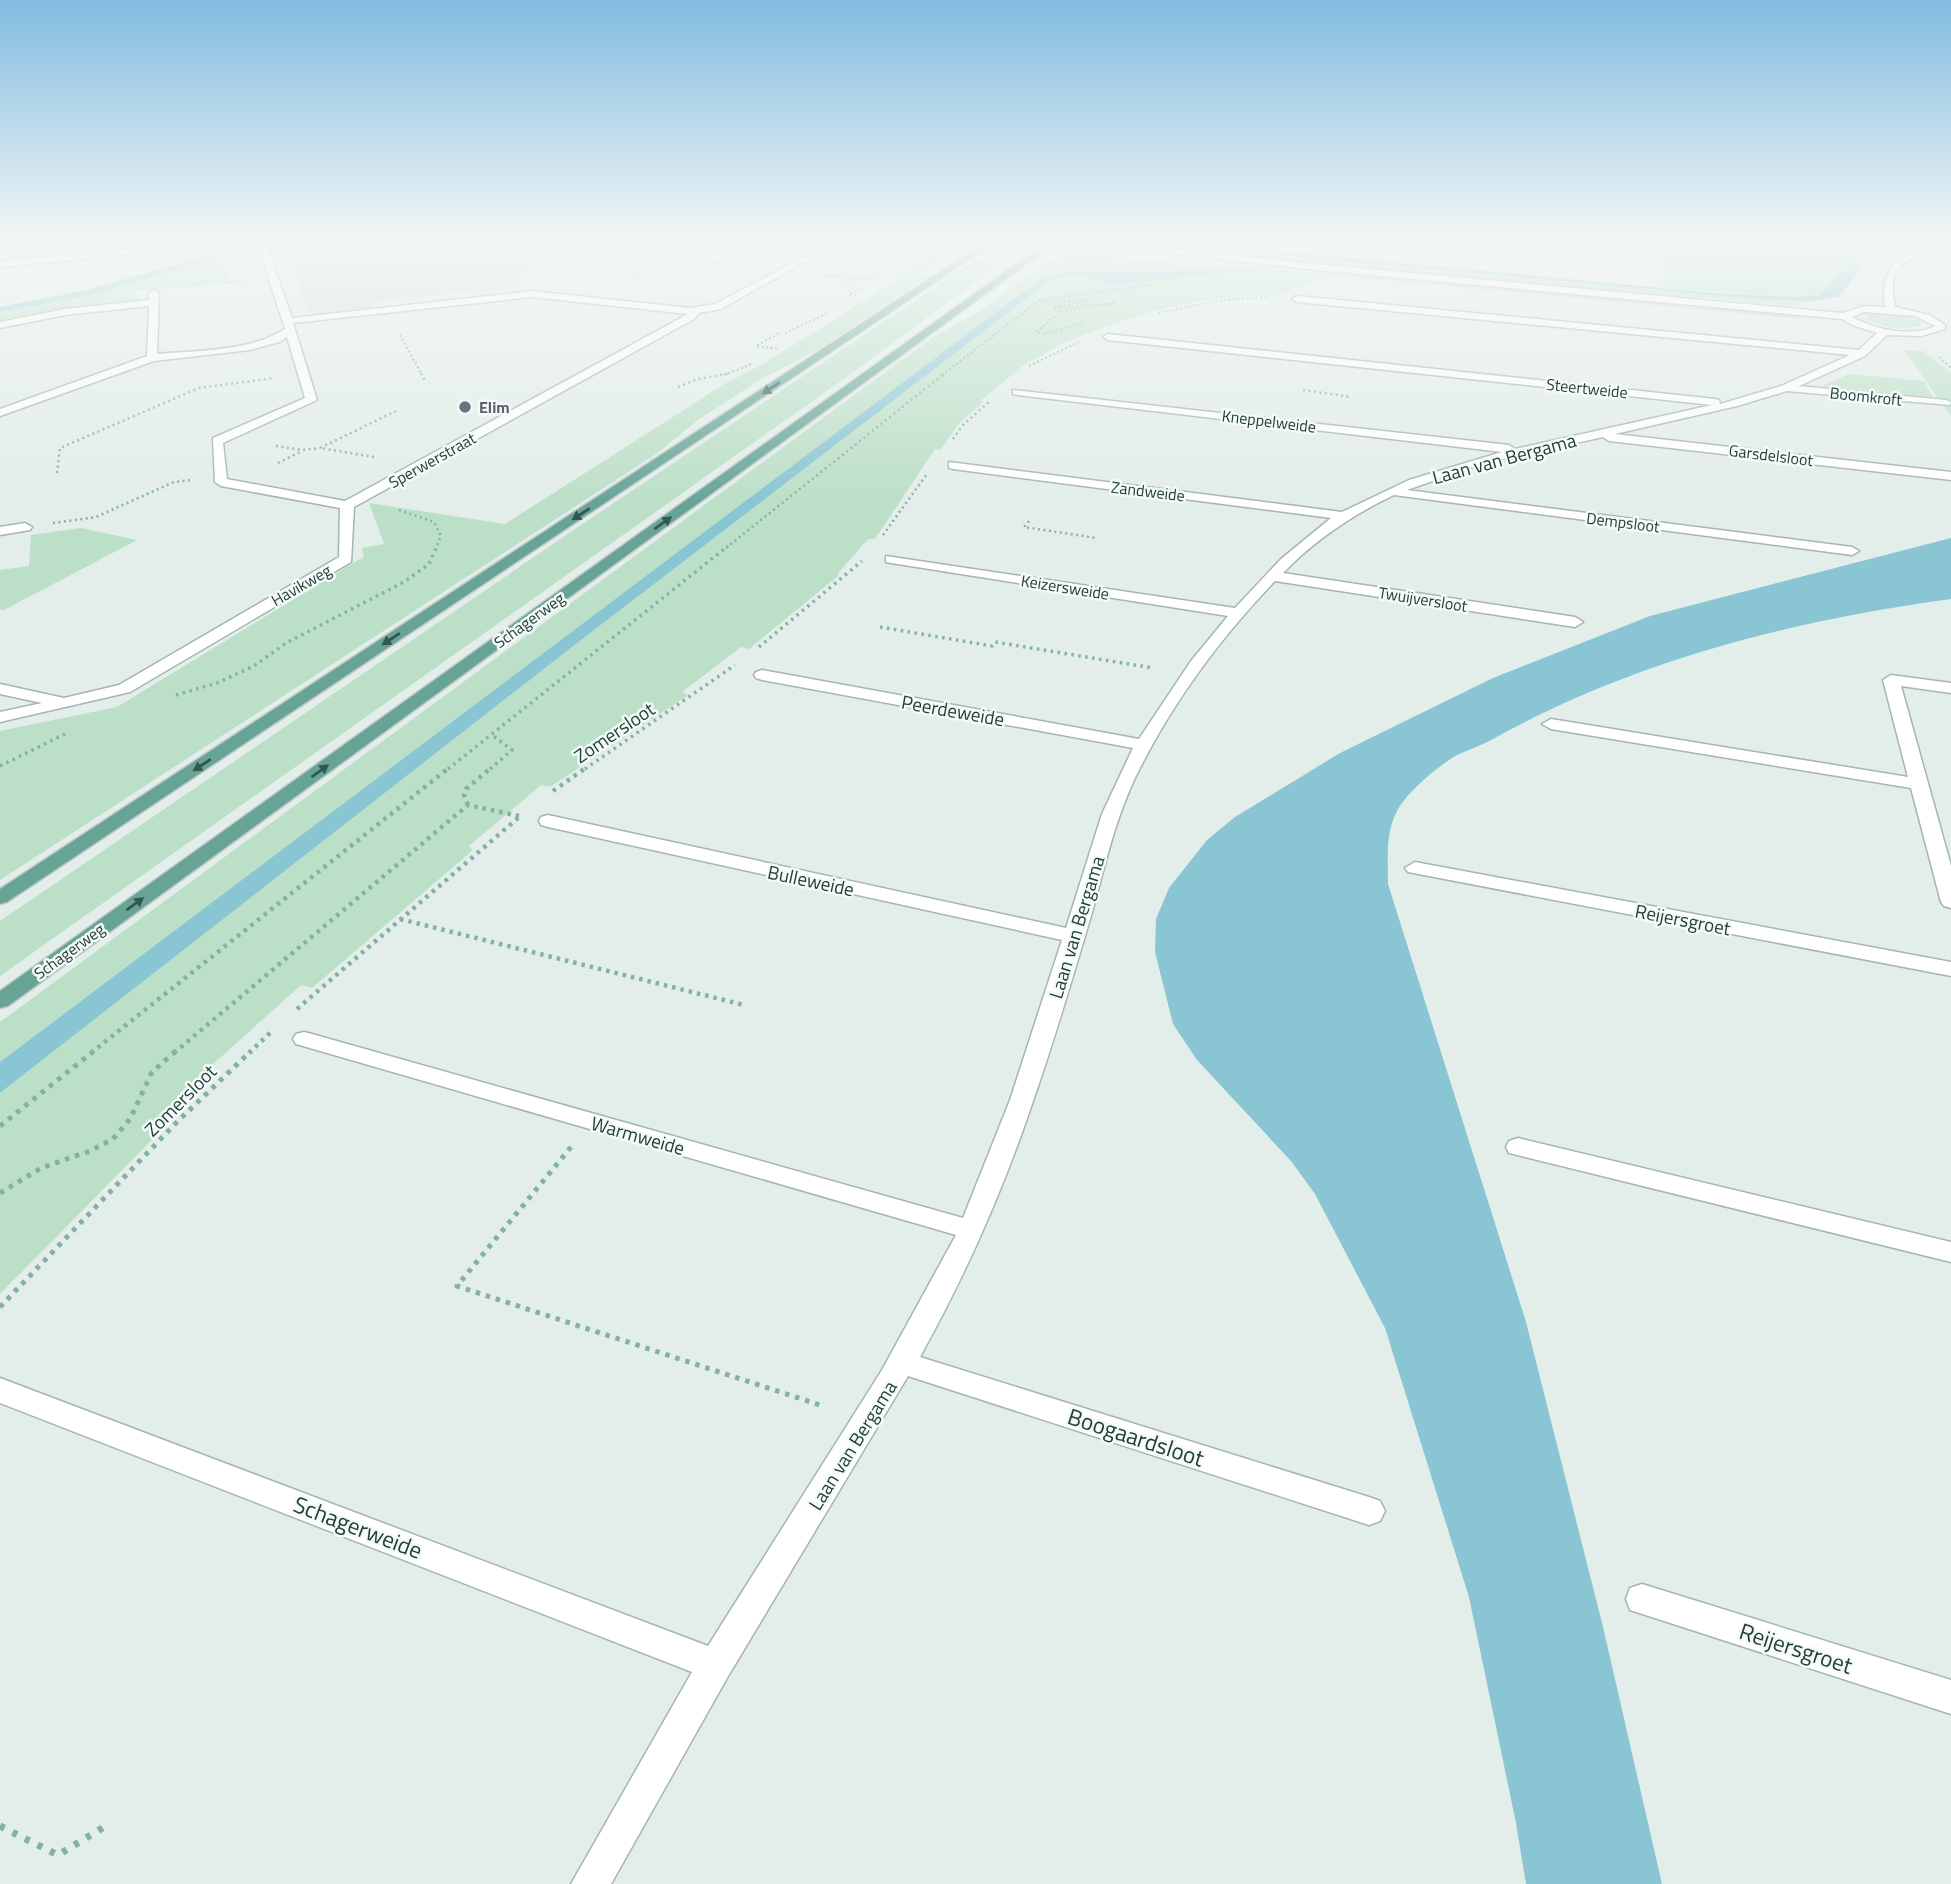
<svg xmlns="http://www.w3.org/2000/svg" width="1951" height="1884" viewBox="0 0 1951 1884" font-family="'Titillium Web',sans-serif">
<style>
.built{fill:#d1ddd8}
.green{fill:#bcdfc7}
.water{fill:#8ac5d3}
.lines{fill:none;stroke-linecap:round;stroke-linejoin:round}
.stream{fill:#8ac5d3;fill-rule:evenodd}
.minor-casing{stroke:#a5b5b1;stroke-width:3}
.major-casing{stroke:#c1c9c8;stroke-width:3}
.path-far5{stroke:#83b2a5;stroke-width:2;stroke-dasharray:2 2.5;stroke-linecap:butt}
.path-far4{stroke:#83b2a5;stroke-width:2.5;stroke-dasharray:2 3.5;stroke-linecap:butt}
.path-far3{stroke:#83b2a5;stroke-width:3.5;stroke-dasharray:2.5 4.5;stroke-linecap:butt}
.path-far2{stroke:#83b2a5;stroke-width:4.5;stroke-dasharray:3.5 5;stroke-linecap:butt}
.path-far1{stroke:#83b2a5;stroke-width:5;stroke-dasharray:4.5 6;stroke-linecap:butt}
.path{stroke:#83b2a5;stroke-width:7;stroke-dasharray:5 9;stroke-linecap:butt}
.minor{fill:#fff;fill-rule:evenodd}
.major{fill:#67a496;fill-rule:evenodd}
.oneway{fill:#335850}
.worship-dot{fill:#6b7280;stroke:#f4faf7;stroke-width:2.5}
.labels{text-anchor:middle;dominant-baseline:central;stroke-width:5;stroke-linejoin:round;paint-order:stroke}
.far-street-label{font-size:16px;fill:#223f39;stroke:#f4faf7}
.far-worship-label{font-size:16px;font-weight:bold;fill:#5b616d;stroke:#f4faf7;text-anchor:start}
.street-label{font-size:19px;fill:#223f39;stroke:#f4faf7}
.near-street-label{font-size:23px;fill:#223f39;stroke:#f4faf7}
</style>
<rect width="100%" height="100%" fill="#e3ede9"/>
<path class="built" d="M446,239H605L510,278L518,287L371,302L372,307L320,313L308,311L289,254Z"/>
<path class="green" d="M0,239H65L63,244L113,239L105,244L0,253Z
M825,239C848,239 932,233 944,251L939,260L916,274L929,276L821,348L761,379L698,420L656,454L0,880V731L117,707L350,565L364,557L362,548L384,544L369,503L505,524L726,383L763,364L907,274L926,257L817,244Z
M1093,239H1156L1246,252L1482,274L1757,299L1810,301L1797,306L1421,274Z
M1666,239H1893L1860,256L1820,295L1793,297L1663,288Z
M1085,255L1398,279L1797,316L1801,319L1304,273L1319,278L1279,295H1246L1189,303L1157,310L1103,327L1066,342L1024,365L980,401L983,402L958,425L940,450L935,449L875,539H868L838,573V576L749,649L741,647L682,692L688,695L550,787L541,785L469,846L473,850L312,988L301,985L201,1075L208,1083L0,1294V1093L572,647L1048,282C1084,266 1092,285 1123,284L1221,273L1215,270L1074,272L1055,274L1039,280L0,1062V1022L932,338L987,307L1045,263L1054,259Z
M221,259L228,281L135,291L140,300L85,306L0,321V312L92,295Z
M976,260L1001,263L852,373L0,976V921L590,519Z
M1873,313L1899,314L1920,320L1922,325C1905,331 1881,328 1866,319L1867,315Z
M1904,350L1923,351L1951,373V416Z
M1849,374L1924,381L1933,397L1822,386Z
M81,528L137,540L4,610H0V570L29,566L31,535Z"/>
<path class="water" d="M354,239H446L318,251H309L304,246Z
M1156,239L1713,293L1793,297L1820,295L1853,262L1864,264L1839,297L1810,301L1757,299L1246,252Z
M208,255L223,257L92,295L0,312V307L83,291Z
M1225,270L1221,273L1123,284C1092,285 1084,266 1048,282L572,647L0,1093V1062L1039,280L1055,274L1074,272Z
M1951,538V599C1791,621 1635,660 1493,739C1482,745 1470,749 1459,754C1439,765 1408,791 1397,811C1385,834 1388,858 1388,884L1526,1322L1603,1627L1662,1884H1526L1516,1823L1469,1597L1385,1328L1315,1194L1291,1161L1197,1060L1173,1024L1155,952L1156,919L1169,888L1207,840L1235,817L1340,753L1493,678L1650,616Z"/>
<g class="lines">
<path class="stream" d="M1896,239H1904L1871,257L1866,256Z"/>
<defs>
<path id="minor" d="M234,239H268L265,241L292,318L532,291L690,308L715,304L803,257L810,259L721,309L699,313L694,319L354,507L351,562L130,692L0,722V712L42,703L0,694V684L64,698L119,685L339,557L340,508L221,486L215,482L213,438L305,398L287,337L279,342L250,350L154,361L0,416V409L147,356L149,306L65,315L0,328V322L65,309L149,300V293L154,290L159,293L157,354C199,350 249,352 285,329L257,242L0,267V261ZM532,297L688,314L345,501L227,479L223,443L317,400L293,323Z
M948,239H984L1070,249L1066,252Z
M1046,239H1079L1316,264L1843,313L1864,306L1885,307C1878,268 1906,239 1944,239C1913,262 1885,258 1895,307L1930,315L1945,325V329L1921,336L1887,335L1865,356L1799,386L1946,400L1951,402L1950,405L1787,391L1737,406L1615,434L1951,472V480L1609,441L1603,437L1481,464L1407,490L1852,547L1859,551L1852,555L1394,495C1352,515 1315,540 1283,573L1575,617L1583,622L1575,627L1275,581C1220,638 1170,706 1135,778C1115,820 1105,865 1093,909C1074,973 1055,1038 1033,1101C1003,1191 966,1274 920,1357L1369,1497L1380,1501L1385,1511L1380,1521L1369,1525L908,1376L727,1678L611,1884H571L692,1672L0,1403V1378L708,1646L882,1370L956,1235L296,1044L293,1039L296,1034L304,1032L312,1034L963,1218L1010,1100L1062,940L548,827L541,825L539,821L541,817L548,815L1066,928L1102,814L1133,748L762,680L756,678L754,675L756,672L762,670L1139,739L1191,661L1228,616L891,563L886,562V556L1235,608L1281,559L1331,518L953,469L949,468V462L1342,512L1409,480L1502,452L1017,395L1013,394V390L1509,445L1515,449L1712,405L1108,340L1103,337L1108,334L1715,399L1719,400L1720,404L1781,386L1850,355L1297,302L1292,299L1297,296L1859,350L1877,333L1852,325L1842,319L1316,270ZM1864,312L1915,316L1935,326C1911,338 1874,329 1852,317Z
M25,523L32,527L30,530L0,535V527Z
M1891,675L1951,683V693L1901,686L1951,866V908L1944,906L1941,902L1911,788L1551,729L1542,724L1551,719L1908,777L1883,680Z
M1415,862L1951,962V976L1408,872L1405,868Z
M1518,1138L1951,1242V1262L1509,1153L1506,1147L1509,1141Z
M1642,1584L1951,1680V1714L1630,1610L1626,1599L1630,1588Z"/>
<path id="major" d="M990,239H1000L7,902L0,904V889Z
M1051,239H1061L8,1006L0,1008V991Z"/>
</defs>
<use href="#minor" class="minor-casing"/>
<use href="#major" class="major-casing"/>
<path class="path-far5" d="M831,248L854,252L833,260
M854,252L907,257L871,280L855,278
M560,269C570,264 578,257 588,253C645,230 712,239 771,245
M824,275L855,278L844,285
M633,277L673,258L736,265
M180,287L244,281
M856,296L849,295L863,287
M1041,302L1089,300L1053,307L1058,308L1114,303L1061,312L1036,332L1045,334L1084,322
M1158,313L1223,300L1270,297
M785,334C799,325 812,322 827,313
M400,335L422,375
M777,349L756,346L779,333
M1939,357L1951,368
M1029,366L1081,341
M724,375L752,364
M942,375L1040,300L1176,281"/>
<path class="path-far4" d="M421,373L426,383
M678,387L698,379L731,373
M1303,390L1351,397
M953,439L963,425L991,400
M276,446L303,450L320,448
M374,457L320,448L396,411
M278,463L302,451
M57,473L60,448L199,388L274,378
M399,510L434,522L441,536L436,548
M1029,521L1024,527L1096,538
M53,523L96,517L174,482L191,480
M883,535L927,474
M726,548L945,373"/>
<path class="path-far3" d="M880,627L992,646L995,642L1153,668
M759,647L862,561
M176,695L217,683L254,666L286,643L404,582L429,564L437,546
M0,766L65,734
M448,769L728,546
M490,769L512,750L492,735
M585,769L735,665"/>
<path class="path-far2" d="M553,791L587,767
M468,805L464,795L466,789L492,767
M400,919L744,1005
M297,1009L518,818
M91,1053L450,767
M174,1053L468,805L519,816
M249,1053L272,1031"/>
<path class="path-far1" d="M0,1126L94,1051
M571,1147L457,1286L823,1406
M0,1193L41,1168L90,1151L113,1139L130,1119L152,1072L176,1051
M0,1307L176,1123L251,1051"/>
<path class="path" d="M0,1826L58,1855L104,1827"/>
<use href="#minor" class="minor"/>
<use href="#major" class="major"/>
</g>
<defs><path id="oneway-solid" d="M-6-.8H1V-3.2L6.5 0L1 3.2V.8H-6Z" transform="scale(1.75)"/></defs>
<g class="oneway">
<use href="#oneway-solid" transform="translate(771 388) rotate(147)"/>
<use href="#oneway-solid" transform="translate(581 514) rotate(147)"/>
<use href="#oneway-solid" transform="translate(663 523) rotate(-36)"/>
<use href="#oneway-solid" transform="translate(391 639) rotate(147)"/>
<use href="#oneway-solid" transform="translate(202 765) rotate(147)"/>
<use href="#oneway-solid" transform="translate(320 771) rotate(-36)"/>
<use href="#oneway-solid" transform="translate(135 904) rotate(-36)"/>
</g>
<linearGradient id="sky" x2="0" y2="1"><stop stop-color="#82bbe0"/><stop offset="0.48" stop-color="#f2f7f5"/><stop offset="1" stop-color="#f2f7f5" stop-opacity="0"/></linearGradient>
<rect width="1951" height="503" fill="url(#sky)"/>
<circle class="worship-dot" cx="465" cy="407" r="7"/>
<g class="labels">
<g class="far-street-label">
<text transform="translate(1587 388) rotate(6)">Steertweide</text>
<text transform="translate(1866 396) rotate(6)">Boomkroft</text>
<text transform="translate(1269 421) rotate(7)">Kneppelweide</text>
<text transform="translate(1771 455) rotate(7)">Garsdelsloot</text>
<text transform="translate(432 460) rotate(-29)">Sperwerstraat</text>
<text transform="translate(1148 491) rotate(7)">Zandweide</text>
<text transform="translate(1623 522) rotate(7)">Dempsloot</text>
<text transform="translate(301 585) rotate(-30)">Havikweg</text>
<text transform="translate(1065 587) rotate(9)">Keizersweide</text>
<text transform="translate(1423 599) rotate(9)">Twuijversloot</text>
<text transform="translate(529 620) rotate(-36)">Schagerweg</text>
<text transform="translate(69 951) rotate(-36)">Schagerweg</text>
</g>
<g class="far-worship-label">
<text x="479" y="407">Elim</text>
</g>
<g class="street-label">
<text transform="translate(1504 458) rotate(-15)">Laan van Bergama</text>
<text transform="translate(953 710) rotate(10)">Peerdeweide</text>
<text transform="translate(614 732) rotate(-34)">Zomersloot</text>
<text transform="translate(811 880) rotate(12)">Bulleweide</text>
<text transform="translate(1683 919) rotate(11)">Reijersgroet</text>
<text transform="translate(1076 927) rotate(-73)">Laan van Bergama</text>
<text transform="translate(180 1100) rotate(-45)">Zomersloot</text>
<text transform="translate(638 1135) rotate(16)">Warmweide</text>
<text transform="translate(852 1445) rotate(-58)">Laan van Bergama</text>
</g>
<g class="near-street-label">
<text transform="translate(1136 1437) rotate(18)">Boogaardsloot</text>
<text transform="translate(358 1527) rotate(21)">Schagerweide</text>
<text transform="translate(1796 1648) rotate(18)">Reijersgroet</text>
</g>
</g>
</svg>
